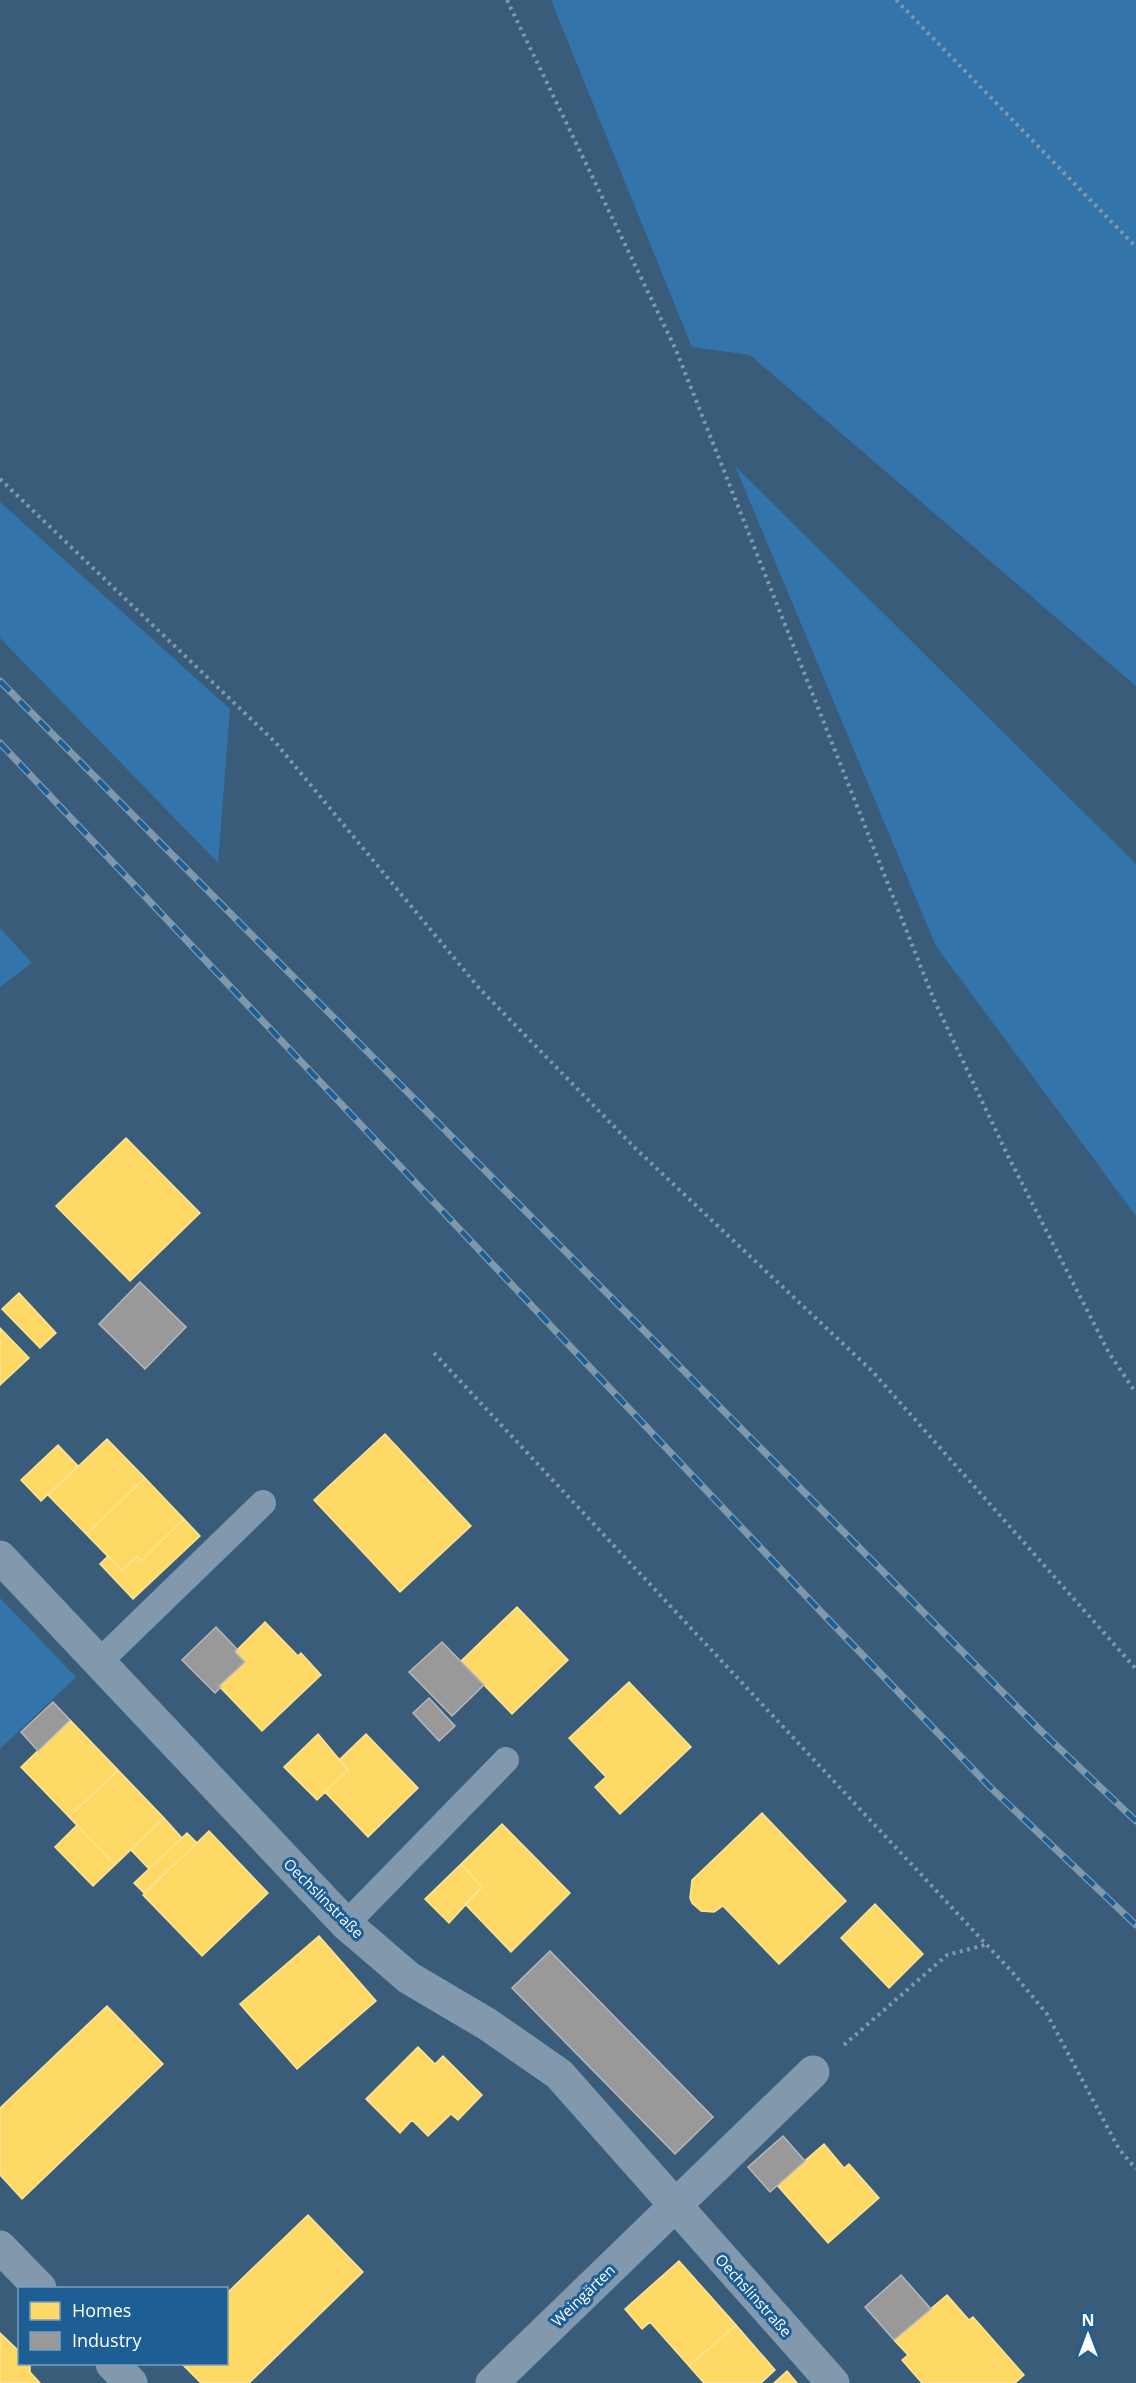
<svg xmlns="http://www.w3.org/2000/svg" width="1136" height="2383" viewBox="0 0 1136 2383" font-family="'Open Sans',sans-serif">
<style>
.green{fill:#3375ab}
.homes{fill:#ffd966;stroke:#ffe494;stroke-width:1.5}
.industry{fill:#999;stroke:#b8b8b8;stroke-width:1.5}
.lines{fill:none;stroke-linecap:round;stroke-linejoin:round}
.path{stroke:#8198ad;stroke-width:4;stroke-dasharray:3 4.5;stroke-linecap:butt}
.lane{stroke:#8198ad;stroke-width:26}
.street{stroke:#8198ad;stroke-width:33}
.rail-casing{stroke:#8098ab;stroke-width:7}
.rail{stroke:#1d5f95;stroke-width:4.5;stroke-dasharray:14;stroke-linecap:butt}
.labels{text-anchor:middle;dominant-baseline:central;stroke-width:6;stroke-linejoin:round;paint-order:stroke}
.street-label{font-size:15px;fill:#fff;stroke:#1d5f95}
</style>
<rect width="100%" height="100%" fill="#385c7a"/>
<path class="green" d="M551,0H1136V686L750,355L692,347Z
M735,466L1136,864V1216L936,946Z
M0,502L230,709L218,863L0,638Z
M0,928L32,963L0,987Z
M0,1598L76,1677L0,1749Z"/>
<path class="homes" d="M126,1138L200,1213L130,1281L56,1206Z
M19,1293L56,1333L40,1348L2,1309Z
M0,1328L29,1358L0,1385Z
M385,1434L471,1526L400,1592L314,1500Z
M107,1439L145,1478L86,1534L48,1495Z
M58,1445L78,1466L41,1501L21,1480Z
M145,1478L184,1519L141,1561L137,1556L122,1571L86,1534Z
M184,1519L200,1536L133,1599L100,1564L108,1556L122,1571L137,1556L141,1561Z
M517,1607L568,1660L512,1714L461,1661Z
M265,1622L298,1656L301,1653L321,1675L262,1731L219,1686L245,1662L235,1652Z
M629,1682L691,1747L620,1814L595,1787L606,1777L569,1738Z
M70,1720L118,1770L69,1817L21,1767Z
M318,1734L348,1770L317,1800L284,1767Z
M366,1734L418,1788L368,1837L325,1792L348,1770L339,1760Z
M118,1770L164,1818L115,1865L69,1817Z
M762,1813L846,1901L779,1964L723,1906L714,1912L701,1911L692,1903L690,1898L692,1880Z
M164,1818L182,1838L149,1869L131,1850Z
M502,1824L570,1893L511,1952L465,1904L482,1887L461,1864Z
M77,1825L115,1865L93,1886L55,1847Z
M209,1831L268,1893L202,1956L143,1895Z
M187,1833L197,1843L144,1893L134,1883Z
M461,1864L482,1887L449,1923L425,1899Z
M875,1904L923,1954L889,1988L841,1938Z
M319,1936L376,2001L297,2069L240,2004Z
M107,2006L163,2064L22,2199L0,2175V2108Z
M418,2047L435,2064L443,2056L482,2095L458,2120L451,2114L428,2136L412,2120L400,2133L366,2099Z
M824,2144L844,2168L849,2164L879,2198L828,2243L777,2185Z
M308,2215L363,2272L249,2383H201L182,2364H226V2294Z
M679,2261L736,2325L689,2366L650,2322L642,2329L625,2309Z
M947,2295L969,2320L973,2317L1024,2375L1015,2383H922L902,2360L908,2355L894,2340Z
M736,2325L775,2370L761,2383H704L689,2366Z
M0,2333L20,2352V2364H30V2372L40,2383H0Z
M787,2371L797,2383H774Z"/>
<path class="industry" d="M140,1282L186,1327L145,1369L99,1324Z
M216,1627L237,1649L235,1652L245,1662L219,1686L221,1687L215,1693L182,1660Z
M442,1642L484,1685L452,1716L409,1672Z
M429,1698L455,1726L439,1741L413,1713Z
M53,1702L70,1720L38,1751L21,1732Z
M550,1951L713,2117L675,2154L512,1988Z
M783,2136L805,2161L770,2192L748,2167Z
M901,2275L931,2309L894,2340L865,2307Z"/>
<g class="lines">
<path class="path" d="M507,0L676,350L934,1000L1008,1156L1109,1353L1136,1393
M896,0L1136,247
M0,479L275,742L479,988L636,1149L872,1371L1136,1669
M434,1353L1013,1973L1047,2014L1119,2149L1136,2169
M844,2045L947,1955L985,1945"/>
<path class="lane" d="M99,1662L263,1503
M346,1924L506,1760"/>
<path class="street" d="M0,1557L346,1924L409,1978L487,2024L559,2074L833,2383
M0,2247L40,2288
M112,2364L131,2383
M492,2383L813,2072"/>
<defs>
<path id="rail" d="M0,681L1041,1731L1136,1821
M0,743L825,1616L990,1787L1136,1925"/>
</defs>
<use href="#rail" class="rail-casing"/>
<use href="#rail" class="rail"/>
</g>
<g class="labels">
<g class="street-label">
<text transform="translate(324 1898) rotate(45)">Oechslinstraße</text>
<text transform="translate(583 2295) rotate(-44)">Weingärten</text>
<text transform="translate(754 2295) rotate(48)">Oechslinstraße</text>
</g>
</g>
<rect x="18" y="2287" width="210" height="78" fill="#1d5f95" stroke="#779fbf" stroke-width="1.5"/>
<rect x="30" y="2302" width="30" height="18" fill="#ffd966" stroke="#779fbf" stroke-width="1.5"/>
<text x="72" y="2317" font-size="18" fill="#ffffff">Homes</text>
<rect x="30" y="2332" width="30" height="18" fill="#999999" stroke="#779fbf" stroke-width="1.5"/>
<text x="72" y="2347" font-size="18" fill="#ffffff">Industry</text>
<g transform="translate(1088 2335)" stroke="#1d5f95" stroke-width="4.5" paint-order="stroke">
<path d="M0-4.5L10 22L0 15L-10 22Z" fill="#ffffff"/>
<text y="-9" font-size="16" font-weight="bold" text-anchor="middle" fill="#ffffff">N</text>
</g>
</svg>
